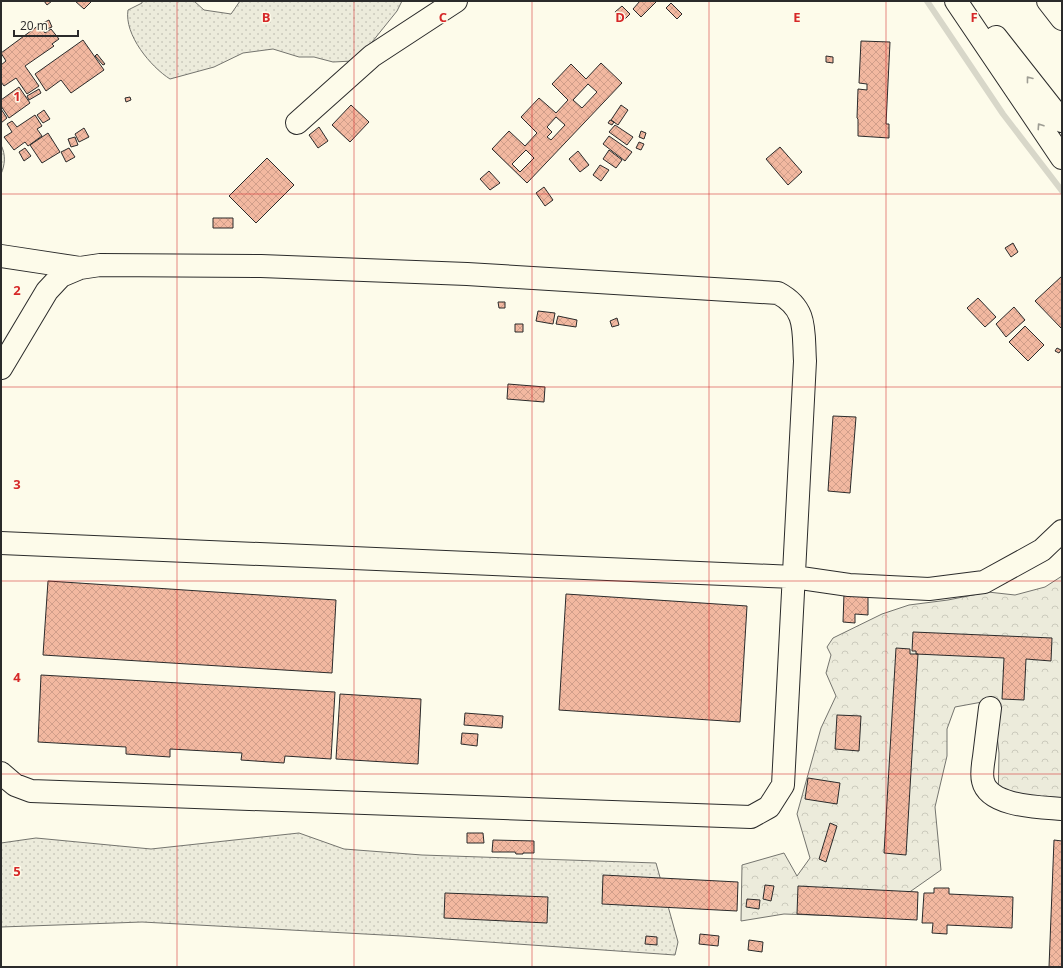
<svg xmlns="http://www.w3.org/2000/svg" width="1063" height="968" viewBox="0 0 1063 968" font-family="'Open Sans',sans-serif">
<style>
.grass{fill:url(#grass-dots);stroke:#74746e}
.forest{fill:url(#forest-crowns);stroke:#74746e}
.lines{fill:none;stroke-linecap:round;stroke-linejoin:round}
.stream{stroke:#d8d7c9;stroke-width:6}
.building{fill:url(#building-cross-hatch);stroke:#2b2b2b;fill-rule:evenodd}
.minor-casing{stroke:#2b2b2b;stroke-width:24}
.highway-casing{stroke:#2b2b2b;stroke-width:24}
.minor{stroke:#fdfbea;stroke-width:22}
.highway{stroke:#fdfbea;stroke-width:22}
.oneway{stroke:#9e9d94}
.grid{fill:none;stroke:#d62828;stroke-width:1;stroke-opacity:0.55}
.grid-label{font-size:13px;text-anchor:middle;font-weight:bold;fill:#d62828;stroke:#fdfbea;stroke-width:3;stroke-linejoin:round;paint-order:stroke}
</style>
<defs>
<pattern id="grass-dots" width="8" height="8" patternUnits="userSpaceOnUse"><rect width="8" height="8" fill="#ecebdb"/><path d="M2 2h.1M6 6h.1" fill="none" stroke="#cbcabc" stroke-width="1.8" stroke-linecap="round"/></pattern>
<pattern id="forest-crowns" width="20" height="18" patternUnits="userSpaceOnUse"><rect width="20" height="18" fill="#ecebdb"/><path d="M2 6a3 3 0 1 1 6 0M12 15a3 3 0 1 1 6 0" fill="none" stroke="#cbcabc"/></pattern>
<pattern id="building-cross-hatch" width="8" height="8" patternUnits="userSpaceOnUse"><rect width="8" height="8" fill="#f2b8a0"/><path d="M0 0l8 8M0 8l8-8" fill="none" stroke="#d09e8a"/></pattern>
</defs>
<rect width="100%" height="100%" fill="#fdfbea"/>
<path class="grass" d="M142,1H194L204,10L231,14L240,1H402L397,11L364,52L353,61L333,62L314,57H299L273,49L243,53L214,67L170,79C151,67 124,35 128,10L142,3Z
M1,145C6,155 5,165 1,174Z
M299,833L344,849L422,855L656,863L678,942L675,955L402,936L142,922L1,927V843L36,838L151,849Z"/>
<path class="forest" d="M1062,576V813L998,808L999,753L993,700L955,707L947,729V756L935,807L941,870L874,917L784,914L741,921L742,865L784,853L797,876L810,858L797,814L821,728L836,696L826,673L831,655L827,647L833,638L882,614L909,605L948,600L988,592L1015,595L1045,587Z"/>
<g class="lines">
<path class="stream" d="M927,1L1003,114L1062,191"/>
</g>
<path class="building" d="M44,1H52L47,5Z
M75,1H91V2L84,9Z
M640,1H657L641,17L633,9Z
M671,3L682,14L677,19L666,8Z
M622,6L630,14L623,21L615,12Z
M49,20L52,27L44,30L41,24Z
M39,25L45,33L51,29L59,39L52,44L54,46L25,66L39,86L27,94L16,78L4,86L1,82V65L6,61L1,53Z
M83,40L104,70L71,93L61,80L46,91L35,74Z
M861,41L890,42L886,124H889V138L858,136V119L857,118L858,89L867,90V84L859,83Z
M97,54L105,64L103,65L95,56Z
M826,56L833,57V63L826,62Z
M601,63L622,83L527,183L492,149L509,131L525,146L537,133L521,117L539,98L556,113L568,100L552,84L571,64L586,79ZM588,84L597,92L582,108L573,100ZM556,117L565,125L551,140L547,137L552,132L547,127ZM526,150L534,158L520,172L512,164Z
M19,87L30,103L9,118L1,106V100Z
M39,89L41,93L29,100L27,96Z
M130,97L131,100L126,102L125,98Z
M351,105L369,122L350,142L332,125Z
M621,105L628,110L618,125L611,120Z
M1,109L7,118L1,123Z
M44,110L50,119L43,123L37,115Z
M35,115L42,126L37,129L42,136L28,146L25,142L14,150L4,137L12,132L7,124L12,121L17,127Z
M610,120L614,122L612,125L608,123Z
M615,125L633,137L627,145L609,132Z
M319,127L328,141L318,148L309,135Z
M84,128L89,137L79,142L75,134Z
M641,131L646,133L644,139L639,137Z
M48,133L60,152L42,163L30,145Z
M609,136L632,152L625,161L603,144Z
M75,137L78,145L71,147L68,139Z
M639,142L644,144L641,150L636,148Z
M780,147L802,172L788,185L766,159Z
M25,148L31,156L24,161L19,152Z
M69,148L75,157L66,162L61,152Z
M609,150L622,160L616,168L603,159Z
M578,151L589,165L580,172L569,159Z
M267,158L294,185L256,223L229,196Z
M600,165L609,170L601,181L593,175Z
M489,171L500,183L490,190L480,179Z
M544,187L553,200L545,206L536,193Z
M213,218H233V228H213Z
M1013,243L1018,252L1011,257L1005,248Z
M1062,276V329L1035,301Z
M978,298L996,317L985,327L967,308Z
M498,302H505V308H499Z
M1014,307L1025,320L1006,337L996,324Z
M538,311L555,313L553,324L536,321Z
M558,316L577,320L576,327L556,324Z
M617,318L619,325L612,327L610,321Z
M515,324H523V332H515Z
M1025,326L1044,345L1028,361L1009,342Z
M1057,348L1061,350L1059,353L1055,351Z
M508,384L545,387L544,402L507,399Z
M833,416L856,417L850,493L828,491Z
M48,581L336,600L332,673L43,655Z
M566,594L747,606L740,722L559,710Z
M844,594L868,595V615L855,614V623L843,622Z
M913,632L1052,638L1051,661L1026,659L1024,700L1002,699L1004,658L916,654V651H912Z
M896,648L910,649V654H918L906,855L884,853Z
M41,675L335,692L331,759L285,756L284,763L241,760L242,753L170,749V757L126,754V747L38,742Z
M340,694L421,699L418,764L336,759Z
M465,713L503,716L502,728L464,725Z
M837,715L861,716L859,751L835,749Z
M462,733L478,734L477,746L461,744Z
M808,778L840,783L837,804L805,799Z
M830,823L837,826L826,862L819,859Z
M467,833H483L484,843H467Z
M493,840L534,841V853H523V854H516L515,852H492Z
M1054,840L1062,841V967H1049Z
M603,875L738,882L737,911L602,904Z
M765,885L774,886L771,901L763,899Z
M798,886L918,892L917,920L797,914Z
M934,888H949V894L1013,897L1012,928L947,925V934L932,933L933,923H922L924,893H934Z
M445,893L548,897L547,923L444,918Z
M747,899L760,900L759,909L746,907Z
M700,934L719,936L718,946L699,944Z
M646,936L657,937V945L645,944Z
M749,940L763,942L762,952L748,950Z"/>
<g class="lines">
<defs>
<path id="minor" d="M297,123L372,56L456,1
M1,256L80,268L100,265L261,266L467,274L778,293C808,309 803,331 805,361L783,785L769,807L751,817L31,791L15,785L1,773
M1,368L47,291L61,276L80,268
M1,543L794,577L849,585L929,589L984,582L1042,550L1062,531
M990,708C988,724 986,740 984,757C983,764 981,774 983,781C989,807 1041,807 1062,809"/>
<path id="highway" d="M956,1L1062,158
M1048,1L1062,19
M996,37L1062,121"/>
</defs>
<use href="#minor" class="minor-casing"/>
<use href="#highway" class="highway-casing"/>
<use href="#minor" class="minor"/>
<use href="#highway" class="highway"/>
</g>
<defs><path id="oneway-chevron" d="M-2-3.5L2.5 0L-2 3.5" fill="none" stroke-width="1.6" stroke-linecap="round" stroke-linejoin="round"/></defs>
<g class="oneway">
<use href="#oneway-chevron" transform="translate(1029 79) rotate(-128)"/>
<use href="#oneway-chevron" transform="translate(1040 126) rotate(-124)"/>
</g>
<path class="grid" d="M177,1V967M354,1V967M532,1V967M709,1V967M886,1V967M1,194H1062M1,387H1062M1,581H1062M1,774H1062"/>
<g class="grid-label">
<text x="266" y="22">B</text>
<text x="443" y="22">C</text>
<text x="620" y="22">D</text>
<text x="797" y="22">E</text>
<text x="974" y="22">F</text>
<text x="17" y="101">1</text>
<text x="17" y="295">2</text>
<text x="17" y="489">3</text>
<text x="17" y="682">4</text>
<text x="17" y="876">5</text>
</g>
<rect width="1063" height="968" fill="none" stroke="#2b2b2b" stroke-width="4"/>
<path d="M14 30v6h64v-6" fill="none" stroke="#2b2b2b" stroke-width="2"/>
<text x="20" y="30" font-size="12" fill="#2b2b2b" stroke="#fdfbea" stroke-width="3" paint-order="stroke">20 m</text>
</svg>
